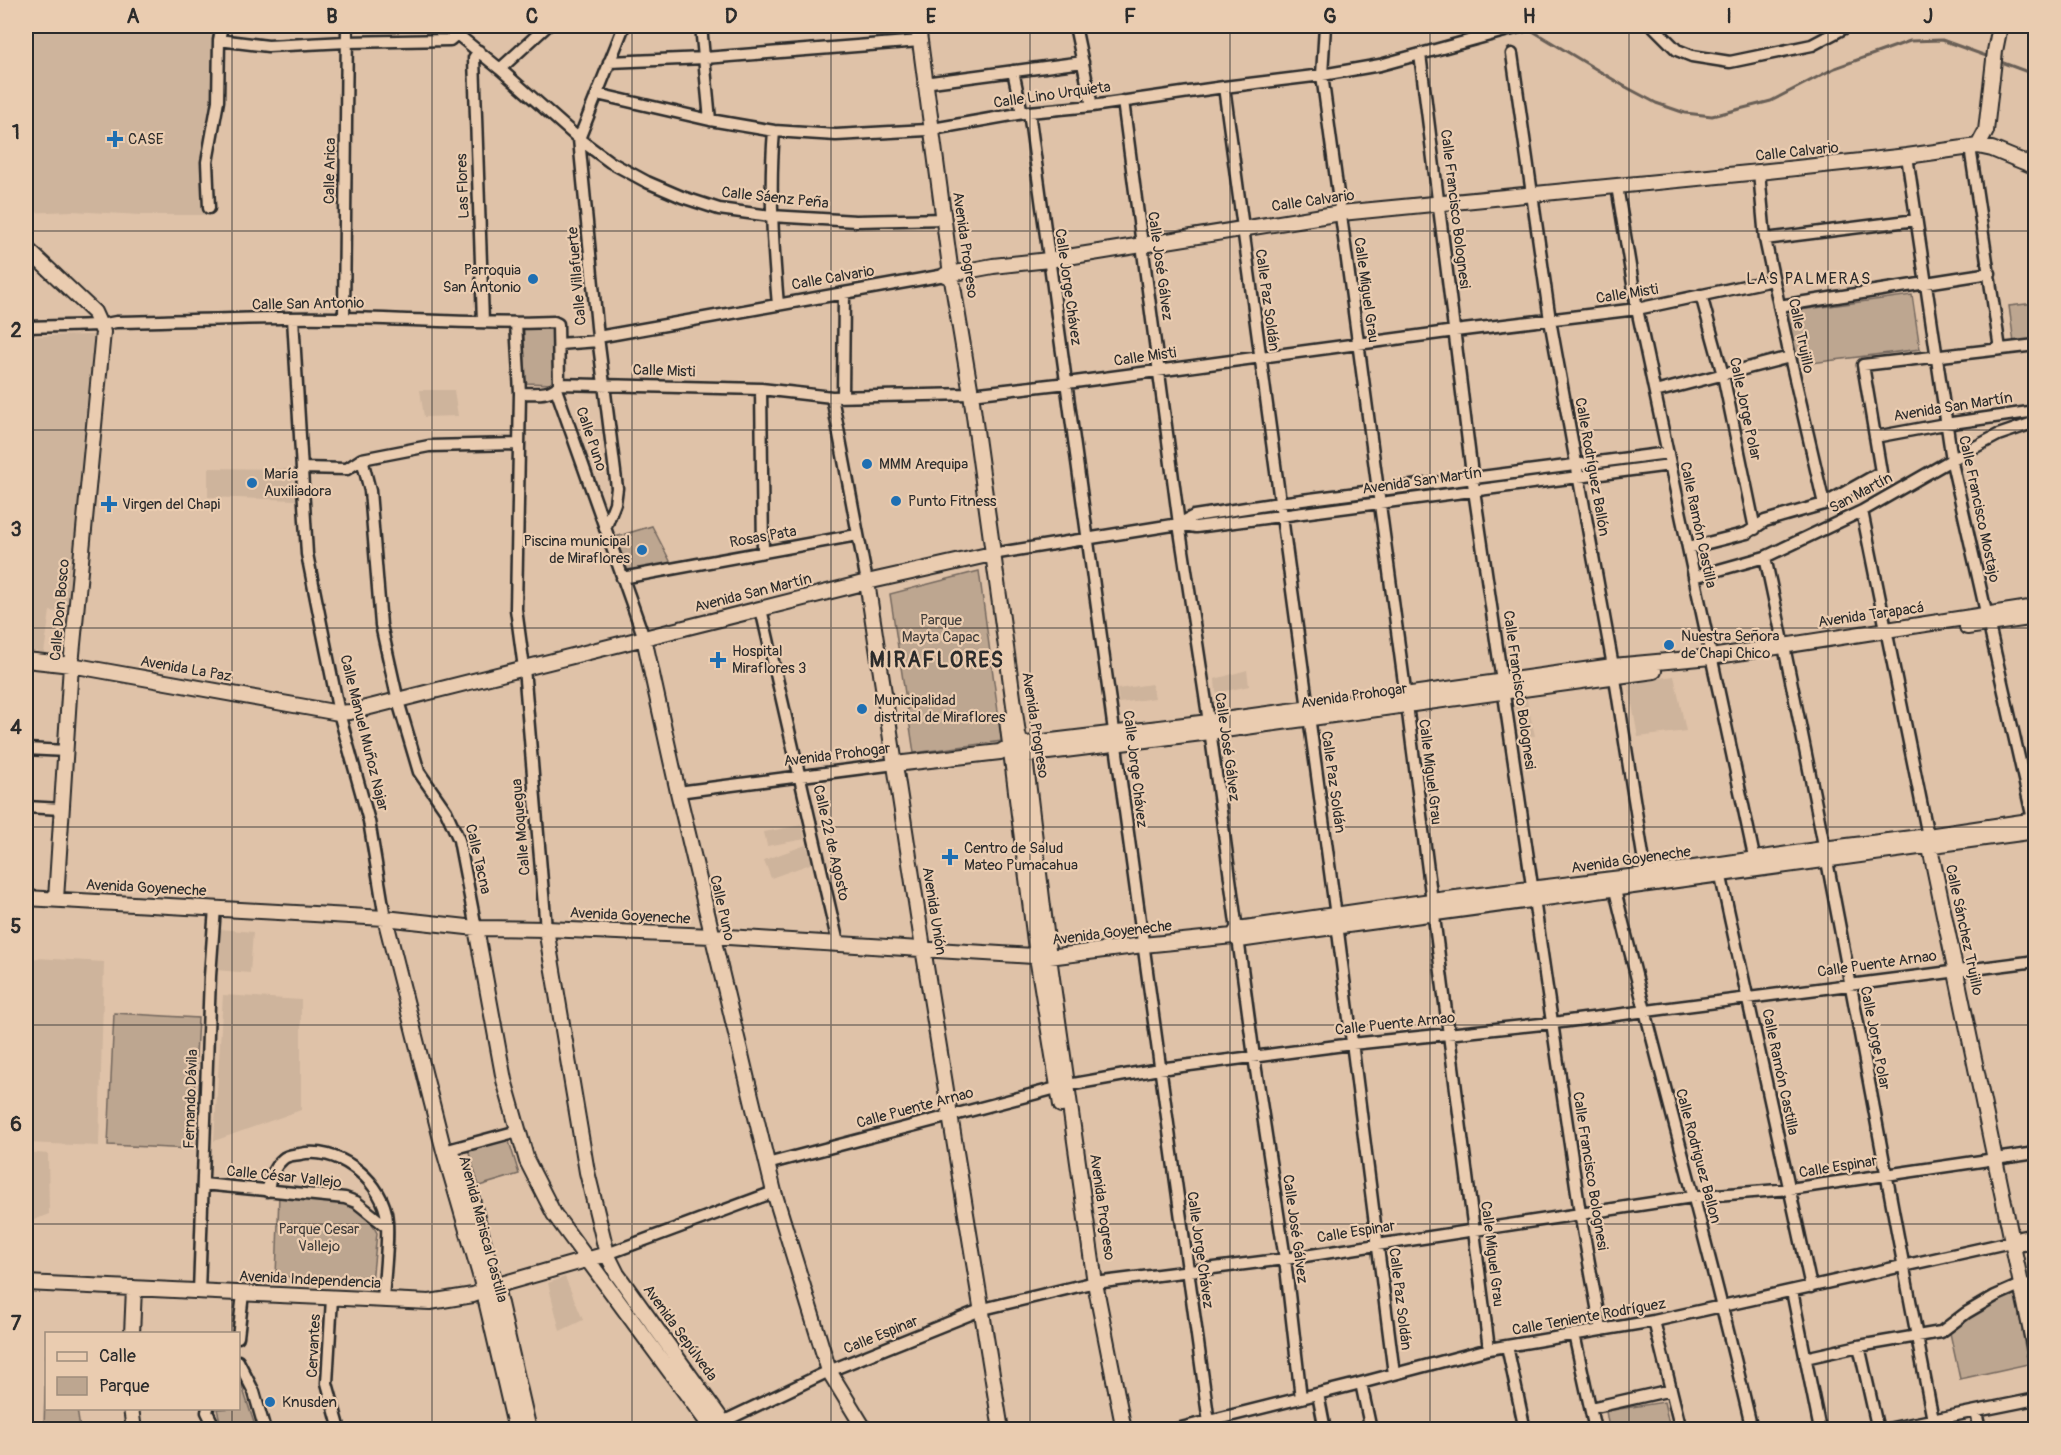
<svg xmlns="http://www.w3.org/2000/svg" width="2061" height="1455" viewBox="0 0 2061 1455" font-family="Pangolin,sans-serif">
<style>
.built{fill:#ceb49c}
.green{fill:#bda690;stroke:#74685e;stroke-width:1.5}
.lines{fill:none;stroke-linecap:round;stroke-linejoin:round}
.stream{stroke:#695f56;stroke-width:3}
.street-casing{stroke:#2b2b2b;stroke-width:15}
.secondary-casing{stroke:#2b2b2b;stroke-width:18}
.street{stroke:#eaccb0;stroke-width:10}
.secondary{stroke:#eaccb0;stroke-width:14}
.grid{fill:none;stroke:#2b2b2b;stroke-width:1.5;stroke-opacity:0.55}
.poi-dot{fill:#1f6fb2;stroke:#eaccb0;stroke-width:2}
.labels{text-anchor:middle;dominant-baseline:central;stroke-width:4.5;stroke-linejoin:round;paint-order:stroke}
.street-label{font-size:15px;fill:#2b2b2b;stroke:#eaccb0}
.poi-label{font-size:15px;fill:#2b2b2b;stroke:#eaccb0;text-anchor:start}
.park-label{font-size:15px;fill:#413d3a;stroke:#eaccb0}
.neighbourhood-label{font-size:16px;letter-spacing:1.5px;fill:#2b2b2b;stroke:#eaccb0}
.district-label{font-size:21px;font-weight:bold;letter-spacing:1.5px;fill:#2b2b2b;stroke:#eaccb0}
.neatline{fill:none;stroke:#2b2b2b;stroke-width:2}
.grid-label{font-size:20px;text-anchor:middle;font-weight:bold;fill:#2b2b2b}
</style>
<rect width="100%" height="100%" fill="#dfc2a8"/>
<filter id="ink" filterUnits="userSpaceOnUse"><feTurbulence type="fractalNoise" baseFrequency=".0167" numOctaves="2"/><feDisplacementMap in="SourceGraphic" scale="12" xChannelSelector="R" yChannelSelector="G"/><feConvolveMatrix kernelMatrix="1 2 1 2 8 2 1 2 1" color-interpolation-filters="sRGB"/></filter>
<g filter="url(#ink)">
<path class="built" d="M26,26H217L213,40V93L210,117L200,161L206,215H140L72,211L26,213Z
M98,335L75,562L68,614L50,611L44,653L30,650L33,609L26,607V336Z
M420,390H454L458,416L424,417Z
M208,468L294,469L296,500L208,497Z
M1247,670L1249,686L1216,693L1215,679Z
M1674,676L1686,731L1638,737L1628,682Z
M1152,684L1155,698L1119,703L1117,689Z
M1526,696L1535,736L1519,735L1514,697Z
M802,825L805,839L767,846L764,832Z
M806,845L813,863L771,878L764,860Z
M219,929L253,932L250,973L216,970Z
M37,958L104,962L99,1146L26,1143V962Z
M223,995L301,1000V1110L214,1141Z
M26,1152L48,1154L49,1214L26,1223Z
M565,1277L583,1320L560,1331L548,1283Z"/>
<path class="green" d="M1912,295L1920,349L1796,365L1785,312Z
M2035,303V339L2014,343L2009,306Z
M524,329H554V384L525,383Z
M652,526L671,563L629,573L615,537Z
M979,571L1002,741L914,753L890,594Z
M114,1013L198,1018L191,1149L108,1145Z
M508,1138L519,1174L479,1186L468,1150Z
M279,1195L355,1204L368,1217L377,1233L372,1282L276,1276Z
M2013,1295L2016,1296L2028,1364L1960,1379L1950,1333C1966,1314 1989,1301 2013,1295Z
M46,1354V1408L77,1409L80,1429H44Z
M239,1379L240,1380L256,1429H222L217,1409L238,1408Z
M1664,1402L1670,1429H1609L1606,1411Z"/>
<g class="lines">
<path class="stream" d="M1257,26L1286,30L1309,26
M1526,27L1624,86L1656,103L1685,113L1712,116L1771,101L1835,68L1910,41L1942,40L1989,57
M1998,61L2036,75"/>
<defs>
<path id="street" d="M447,26L500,69L579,139L610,162L647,182L682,197L719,209L771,216L856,221L945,219
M701,26L710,120
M1075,26L1092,106
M1325,26L1322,75L1407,705L1489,1349
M1653,26L1677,50L1692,56L1730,62L1812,45L1848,26
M219,40L268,46L346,42L450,40L457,34
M479,51L474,58L483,322
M1420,54L1474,490L1580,1213L1601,1329
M1512,54L1550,320L1613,666L1647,881
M609,62L705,58L920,41
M500,69L547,26
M1013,71L1022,113
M924,83L1083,62
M1224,87L1336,916L1394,1374
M597,94L710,120L774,131L836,135L927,130L1029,112L1092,106L1224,87L1322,75L1380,65L1523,26
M1123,101L1179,524L1209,722L1254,1057L1285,1259L1301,1398
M1029,112L1210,1430
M774,131C769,190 773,246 778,305
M1970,147L2000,349
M1907,156L1953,467L2035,828
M1759,172L1765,239L1790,357L1824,504
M1617,186L1637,309L1756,866
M209,208L207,162L218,101L219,40L222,26
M1765,239L1916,220
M1701,295L1723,375L1755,529
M1779,306L1990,273
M293,318L307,554L339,713L369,821L385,918
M344,318L347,26
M516,323L520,393L516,609L524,668L546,929
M26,327L100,325L116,322C192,321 268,316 344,318C414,319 484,325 554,322L558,324L559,384C552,396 533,393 520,393
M598,337L945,275
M559,344L598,341
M559,384L761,389L832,397L971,394L1067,383L1455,331L1637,309L1773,280
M556,389L644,638
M761,389L763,552
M1655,392L1790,357
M843,396L844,293
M832,397L867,582
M1875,437L1945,424L2036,411
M362,459L370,491L381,625L398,701L419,772L446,811L459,840L476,928
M302,468L347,469L362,459L429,446L518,444
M1862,511L1928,836
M1179,524L1194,516L1279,503L1668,453
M605,529L615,503L617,488L598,337L579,139L624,26
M1688,548L1747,533L1765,521L1824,504L1881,472L1863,365L2036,345
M992,554L1179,524L1196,527L1670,465
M1765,557C1827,843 1877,1132 1933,1420
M1694,577L1765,557L1862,511L1951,460L1998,435L2036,422
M622,578L857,535
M761,609L838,943
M26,749L66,751
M678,792L895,764
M26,807L62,809
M1719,868L1811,1287
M1615,890C1658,1070 1710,1249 1752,1430
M444,1151L518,1131
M767,1164L1068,1085L1159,1069L1352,1044L1561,1022L2036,961
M203,1184L345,1198L356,1202L387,1227
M267,1191C271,1179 272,1168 283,1159C287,1155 294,1155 300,1154C336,1146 378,1177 386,1213C390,1234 384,1278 383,1300
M2011,1242L2021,1245L2036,1243
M607,1254L774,1192
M1792,1291L1820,1430
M199,1292L210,976L215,908
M332,1298L327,1383L340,1430
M1654,1321L1681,1430
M1574,1334L1595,1430
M238,1337L243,1294
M1507,1346L1525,1430
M1859,1346L1878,1430
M1805,1358L1859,1346L1941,1332L1966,1313L1995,1296L2020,1285L2036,1284
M238,1361L254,1392L265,1430
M1361,1383L1371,1430
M1318,1394L1325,1430
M208,1408L207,1412L216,1430
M1591,1408L1671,1390
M1976,1412L1980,1430
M716,1425L829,1371L983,1309L1087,1284L1285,1259L1692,1197L1790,1189L2036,1153
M1173,1430L1353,1385L1489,1349L1654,1321L2011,1242L2020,1237L2036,1234
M1882,1430L2036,1399"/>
<path id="secondary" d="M918,26L951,274L971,394L1018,734L1026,765L1049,957L1095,1283L1124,1430
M1978,146L1986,131L1995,51L2000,26
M26,248L94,312L103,332L71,665L56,899
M945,275L993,266L1049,260L1341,213L1759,172L1907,156L1978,146L1992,149L2036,167
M867,582L923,948L1001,1430
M1967,627L2036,617
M644,638L678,792L774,1192L829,1371L865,1430
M26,660L71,665L339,713L350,712L867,582L992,554
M1007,720L1037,957L1061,1105
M1016,756L1210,732L1654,671
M895,764L1000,752L1010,746L1209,722L1613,666L1711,657L2036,607
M1928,838L2036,1356
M26,898L385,918L476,928L546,929L712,936L1049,957L1143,945L1233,936L1239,940L2036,831
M385,918L444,1151L480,1275L516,1430
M476,928L504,1080L527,1161L554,1214L713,1430
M546,929L587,1172L607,1254L617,1274L729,1430
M1233,936L1238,929L1431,901L1646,875L1823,849L1928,836L2036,820
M449,1153L453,1155L470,1192L498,1295L529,1430
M26,1283L430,1302L473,1295L505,1283L607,1254
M132,1334L134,1288
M131,1408L134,1430"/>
</defs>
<use href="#street" class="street-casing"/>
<use href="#secondary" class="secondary-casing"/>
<use href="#street" class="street"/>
<use href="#secondary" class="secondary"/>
</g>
</g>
<path class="grid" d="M232,26V1334M432,26V1430M632,26V1430M831,26V1430M1030,26V1430M1230,26V1430M1430,26V1430M1629,26V1430M1828,26V1430M26,231H2036M26,430H2036M26,628H2036M26,827H2036M26,1025H2036M26,1224H2036M232,1408V1430"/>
<g class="poi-dot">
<path d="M112 130h6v6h6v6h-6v6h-6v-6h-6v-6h6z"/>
<circle cx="533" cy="279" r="6"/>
<circle cx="867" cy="464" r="6"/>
<circle cx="252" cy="483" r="6"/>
<circle cx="896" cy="501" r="6"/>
<path d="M106 495h6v6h6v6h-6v6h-6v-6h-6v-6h6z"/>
<circle cx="642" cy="550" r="6"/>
<circle cx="1669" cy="645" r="6"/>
<path d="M715 651h6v6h6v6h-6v6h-6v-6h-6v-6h6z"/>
<circle cx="862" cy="709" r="6"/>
<path d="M947 848h6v6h6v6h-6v6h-6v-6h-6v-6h6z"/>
<circle cx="270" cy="1402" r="6"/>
</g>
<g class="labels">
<g class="street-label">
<text transform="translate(1052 95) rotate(-8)">Calle Lino Urquieta</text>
<text transform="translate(1797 152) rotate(-6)">Calle Calvario</text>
<text transform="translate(330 171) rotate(-89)">Calle Arica</text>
<text transform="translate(463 186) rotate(-92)">Las Flores</text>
<text transform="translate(775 198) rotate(6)">Calle Sáenz Peña</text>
<text transform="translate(1313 201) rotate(-8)">Calle Calvario</text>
<text transform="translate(1455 209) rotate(83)">Calle Francisco Bolognesi</text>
<text transform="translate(965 245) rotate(82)">Avenida Progreso</text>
<text transform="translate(1160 266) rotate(82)">Calle José Gálvez</text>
<text transform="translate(577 276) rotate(-95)">Calle Villafuerte</text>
<text transform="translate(833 278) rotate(-10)">Calle Calvario</text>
<text transform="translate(1068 287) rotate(82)">Calle Jorge Chávez</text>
<text transform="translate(1366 290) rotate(82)">Calle Miguel Grau</text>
<text transform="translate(1627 294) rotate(-9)">Calle Misti</text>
<text transform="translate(1267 300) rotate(82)">Calle Paz Soldán</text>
<text transform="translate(308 304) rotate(-1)">Calle San Antonio</text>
<text transform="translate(1801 336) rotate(78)">Calle Trujillo</text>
<text transform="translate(1145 357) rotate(-8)">Calle Misti</text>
<text transform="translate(664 371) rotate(2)">Calle Misti</text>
<text transform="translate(1953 407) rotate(-9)">Avenida San Martín</text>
<text transform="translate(1745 409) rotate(78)">Calle Jorge Polar</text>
<text transform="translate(591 439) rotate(71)">Calle Puno</text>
<text transform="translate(1592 467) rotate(80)">Calle Rodríguez Ballón</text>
<text transform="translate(1422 481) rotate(-8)">Avenida San Martín</text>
<text transform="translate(1861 493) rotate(-28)">San Martín</text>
<text transform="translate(1979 509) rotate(78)">Calle Francisco Mostajo</text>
<text transform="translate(1698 525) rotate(78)">Calle Ramón Castilla</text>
<text transform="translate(763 537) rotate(-10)">Rosas Pata</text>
<text transform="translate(753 593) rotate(-14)">Avenida San Martín</text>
<text transform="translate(60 610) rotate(-85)">Calle Don Bosco</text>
<text transform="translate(1871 615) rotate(-8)">Avenida Tarapacá</text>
<text transform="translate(186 669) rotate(10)">Avenida La Paz</text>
<text transform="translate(1519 690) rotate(82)">Calle Francisco Bolognesi</text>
<text transform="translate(1354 696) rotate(-8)">Avenida Prohogar</text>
<text transform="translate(1035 725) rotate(81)">Avenida Progreso</text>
<text transform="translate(364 733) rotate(76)">Calle Manuel Muñoz Najar</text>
<text transform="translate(1227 747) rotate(82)">Calle José Gálvez</text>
<text transform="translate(837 755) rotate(-7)">Avenida Prohogar</text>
<text transform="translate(1135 769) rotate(83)">Calle Jorge Chávez</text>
<text transform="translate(1430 772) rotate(83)">Calle Miguel Grau</text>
<text transform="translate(1333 782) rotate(82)">Calle Paz Soldán</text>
<text transform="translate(521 827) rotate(-95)">Calle Moquegua</text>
<text transform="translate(831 843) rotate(77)">Calle 22 de Agosto</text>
<text transform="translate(478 859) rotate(77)">Calle Tacna</text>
<text transform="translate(1631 860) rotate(-8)">Avenida Goyeneche</text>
<text transform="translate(146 888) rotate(3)">Avenida Goyeneche</text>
<text transform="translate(722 908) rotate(77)">Calle Puno</text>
<text transform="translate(934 911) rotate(81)">Avenida Unión</text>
<text transform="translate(630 916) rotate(3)">Avenida Goyeneche</text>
<text transform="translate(1964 930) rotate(78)">Calle Sánchez Trujillo</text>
<text transform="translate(1112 933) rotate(-7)">Avenida Goyeneche</text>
<text transform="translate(1877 964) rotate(-8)">Calle Puente Arnao</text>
<text transform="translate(1395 1024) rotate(-6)">Calle Puente Arnao</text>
<text transform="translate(1875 1038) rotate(79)">Calle Jorge Polar</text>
<text transform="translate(1780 1072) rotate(78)">Calle Ramón Castilla</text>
<text transform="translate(191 1099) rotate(-88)">Fernando Dávila</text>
<text transform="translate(915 1108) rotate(-15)">Calle Puente Arnao</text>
<text transform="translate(1698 1156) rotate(75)">Calle Rodriguez Ballon</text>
<text transform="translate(1838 1167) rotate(-9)">Calle Espinar</text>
<text transform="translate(1590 1171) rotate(81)">Calle Francisco Bolognesi</text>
<text transform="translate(284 1177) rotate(6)">Calle César Vallejo</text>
<text transform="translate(1102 1207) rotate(82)">Avenida Progreso</text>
<text transform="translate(483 1229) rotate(75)">Avenida Mariscal Castilla</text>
<text transform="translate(1295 1229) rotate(82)">Calle José Gálvez</text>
<text transform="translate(1356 1232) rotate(-9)">Calle Espinar</text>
<text transform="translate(1200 1250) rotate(82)">Calle Jorge Chávez</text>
<text transform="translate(1492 1254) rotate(83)">Calle Miguel Grau</text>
<text transform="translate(310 1280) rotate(3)">Avenida Independencia</text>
<text transform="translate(1400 1299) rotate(83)">Calle Paz Soldán</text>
<text transform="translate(1589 1317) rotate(-10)">Calle Teniente Rodríguez</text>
<text transform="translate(680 1333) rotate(54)">Avenida Sepúlveda</text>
<text transform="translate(881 1335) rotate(-22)">Calle Espinar</text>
<text transform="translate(314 1346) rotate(-87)">Cervantes</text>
</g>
<g class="poi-label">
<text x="128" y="139">CASE</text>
<text x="521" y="270" text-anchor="end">Parroquia<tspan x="521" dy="17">San Antonio</tspan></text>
<text x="879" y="464">MMM Arequipa</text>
<text x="264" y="474">María<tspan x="264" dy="17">Auxiliadora</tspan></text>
<text x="908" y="501">Punto Fitness</text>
<text x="122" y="504">Virgen del Chapi</text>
<text x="630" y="541" text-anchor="end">Piscina municipal<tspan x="630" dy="17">de Miraflores</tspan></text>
<text x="1681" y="636">Nuestra Señora<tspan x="1681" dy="17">de Chapi Chico</tspan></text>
<text x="732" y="651">Hospital<tspan x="732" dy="17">Miraflores 3</tspan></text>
<text x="874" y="700">Municipalidad<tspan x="874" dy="17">distrital de Miraflores</tspan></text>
<text x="964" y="848">Centro de Salud<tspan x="964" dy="17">Mateo Pumacahua</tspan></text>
<text x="282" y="1402">Knusden</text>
</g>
<g class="park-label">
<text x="941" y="620">Parque<tspan x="941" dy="17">Mayta Capac</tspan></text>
<text x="319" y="1229">Parque Cesar<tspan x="319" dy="17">Vallejo</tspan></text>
</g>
<g class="neighbourhood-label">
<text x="1809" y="279">LAS PALMERAS</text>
</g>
<g class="district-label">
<text x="937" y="660">MIRAFLORES</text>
</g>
</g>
<rect width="2061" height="1455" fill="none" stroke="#eaccb0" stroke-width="66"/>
<rect x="45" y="1332" width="195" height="78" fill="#eaccb0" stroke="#9e8c7b" stroke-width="1.5"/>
<rect x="57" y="1352" width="30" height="9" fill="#eaccb0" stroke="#9e8c7b" stroke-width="1.5"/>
<text x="99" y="1362" font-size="18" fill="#2b2b2b">Calle</text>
<rect x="57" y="1377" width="30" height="18" fill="#bda690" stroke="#9e8c7b" stroke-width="1.5"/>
<text x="99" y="1392" font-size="18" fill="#2b2b2b">Parque</text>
<rect x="33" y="33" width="1995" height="1389" class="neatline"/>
<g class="grid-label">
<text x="133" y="23">A</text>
<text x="332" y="23">B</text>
<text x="532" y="23">C</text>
<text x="731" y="23">D</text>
<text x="931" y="23">E</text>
<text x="1130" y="23">F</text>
<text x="1330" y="23">G</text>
<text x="1529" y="23">H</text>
<text x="1729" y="23">I</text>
<text x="1928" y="23">J</text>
<text x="16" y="139">1</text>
<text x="16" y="337">2</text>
<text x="16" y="536">3</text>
<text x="16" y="734">4</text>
<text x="16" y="933">5</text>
<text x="16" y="1131">6</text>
<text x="16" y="1330">7</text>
</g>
</svg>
